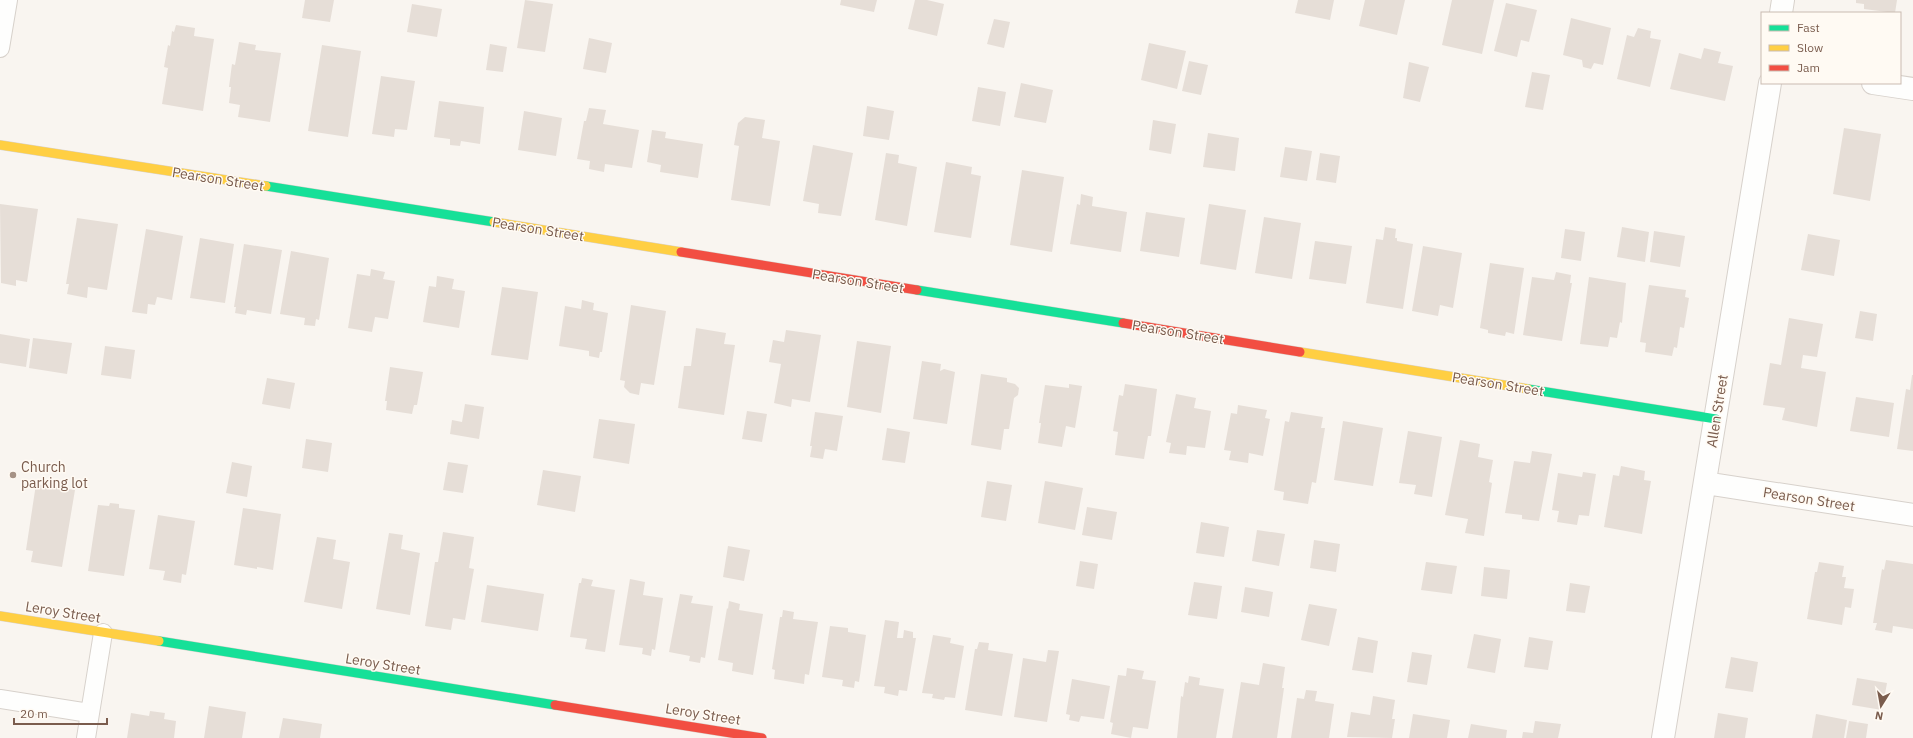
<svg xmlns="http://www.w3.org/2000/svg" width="1913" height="738" viewBox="0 0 1913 738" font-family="'IBM Plex Sans',sans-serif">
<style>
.building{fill:#e6ded7}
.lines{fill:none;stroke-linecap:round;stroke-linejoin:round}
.lane-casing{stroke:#d7d1cb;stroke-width:20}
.street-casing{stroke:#d7d1cb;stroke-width:24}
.fast-casing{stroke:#d9d2cb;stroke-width:10}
.slow-casing{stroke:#d9d2cb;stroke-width:10}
.jam-casing{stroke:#d9d2cb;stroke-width:10}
.lane{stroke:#fefefd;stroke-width:18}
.street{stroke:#fefefd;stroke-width:22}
.fast{stroke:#16e098;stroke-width:9}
.slow{stroke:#ffcf43;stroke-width:9}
.jam{stroke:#f24e42;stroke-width:9}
.poi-dot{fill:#a69286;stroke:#fffaf3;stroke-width:1.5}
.labels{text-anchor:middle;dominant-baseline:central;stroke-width:3;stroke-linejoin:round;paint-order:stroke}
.street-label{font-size:14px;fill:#7a5c4d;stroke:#fffaf3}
.poi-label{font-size:14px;fill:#7a5c4d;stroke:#fffaf3;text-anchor:start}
</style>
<rect width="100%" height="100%" fill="#f9f5f0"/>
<path class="building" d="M305,0H334L330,22L302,18Z
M525,0L553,4L545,52L517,48Z
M841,0H877L874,12L840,5Z
M915,0H927L944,4L937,36L908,29Z
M1298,0H1334L1330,20L1295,13Z
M1365,0H1405L1397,35L1359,26Z
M1452,0H1494L1482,54L1442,45Z
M1856,0H1897L1895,13L1864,9V4L1856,3Z
M1506,3L1537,10L1529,42L1521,40L1517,57L1494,51Z
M412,4L442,9L437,37L407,32Z
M1571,18L1611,28L1603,65L1594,63L1591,69L1583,67L1582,60L1563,55Z
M994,19L1010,22L1004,48L987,44Z
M176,25L195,28L194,36L214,39L203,111L162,104L168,68L164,67L168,45L170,46L172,31L174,32Z
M1638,28L1651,31L1650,38L1661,40L1650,87L1617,79L1627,35L1634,37Z
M589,38L612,43L606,73L583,69Z
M239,42L256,45L255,50L281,53L270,122L238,117L240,105L229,103L231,87H229L232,64L235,65Z
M1149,43L1186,51L1177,89L1141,80Z
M490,44L507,47L503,72L486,70Z
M322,45L361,51L348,137L308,131Z
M1704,48L1721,52L1718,63L1733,66L1725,101L1670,89L1679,53L1701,59Z
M1189,61L1208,65L1201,95L1182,91Z
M1409,62L1429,67L1420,102L1403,98Z
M1532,72L1550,75L1543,110L1525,107Z
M381,76L415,81L407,130L395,129L394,137L372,134Z
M1021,83L1053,90L1046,123L1014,117Z
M978,87L1006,92L1000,126L972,121Z
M439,101L484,107L480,144L461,141L460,146L450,145V139L434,137Z
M867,106L894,111L889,140L863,136Z
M589,108L606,110L603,124L639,130L632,168L605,164L604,172L589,169L590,161L577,159L584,121H586Z
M524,111L562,118L556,156L518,150Z
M745,117L765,120L762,138L780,141L770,206L731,200L739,146L734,145L738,123Z
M1153,120L1176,124L1171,154L1149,150Z
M1844,128L1881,134L1870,201L1833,194Z
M652,130L666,132L665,138L703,144L698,178L660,172L661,165L647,162Z
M1208,133L1239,138L1235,171L1203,167Z
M813,145L853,153L841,216L818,213L819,204L803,201Z
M1285,147L1312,151L1307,181L1280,177Z
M886,153L899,155L898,163L917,167L907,226L875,220Z
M1320,153L1340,156L1336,183L1316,180Z
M946,162L972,167L971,174L981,176L971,238L934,232Z
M1022,170L1064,177L1052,252L1010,245Z
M1081,194L1093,197L1092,206L1127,212L1121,252L1070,244L1077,204L1080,205Z
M0,204L38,209L27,282L16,280V286L1,283Z
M1209,204L1246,210L1236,270L1200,264Z
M1146,212L1185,218L1179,257L1140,251Z
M1264,217L1301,223L1292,279L1255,273Z
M77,218L118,224L107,290L88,287L87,298L67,294L69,284H66Z
M1385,227L1396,229L1395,238H1397V241L1413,244L1403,309L1366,303L1376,239L1383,240Z
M1622,227L1649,232L1645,262L1617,257Z
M146,229L183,236L172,300L157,297L155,305L148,304L147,314L132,312Z
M1565,229L1585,232L1581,261L1561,258Z
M1654,231L1685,236L1680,267L1650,262Z
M1808,234L1840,240L1834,276L1801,270Z
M200,238L234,244L225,303L190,298Z
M1315,241L1352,246L1346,284L1309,279Z
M244,244L282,250L271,314L247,310L246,315L235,313L236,307H234Z
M1423,246L1462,253L1453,308L1440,305L1438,316L1412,311Z
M291,251L329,258L319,320L316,319L315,326L304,325L305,318L280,314Z
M1490,263L1524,268L1514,334L1506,332L1505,336L1488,333V330L1480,328Z
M371,269L385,272L383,279L395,281L388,319L375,317L372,332L348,328L357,274L370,276Z
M1556,272L1571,275L1570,283H1572L1562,341L1523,335L1532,277L1554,280Z
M437,276L454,279L452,289L465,291L459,328L423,322L429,286L436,287Z
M1589,277L1626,283L1622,323L1620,322L1617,338L1610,337L1608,347L1580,344Z
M1649,285L1686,290L1685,297L1689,298L1684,328L1680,327L1677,348L1674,347L1672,356L1645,352L1646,343L1640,342Z
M502,287L538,292L528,360L491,355Z
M582,300L594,303L593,310L608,313L602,352H600L599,358L589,356V351L559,346L565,306L581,309Z
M631,305L666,311L654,385L641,383L639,395L630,393L624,387L625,381L620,380Z
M1860,311L1877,314L1873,341L1855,338Z
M1789,318L1823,324L1817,357L1803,355L1801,368L1826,372L1817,427L1782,420L1785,408L1763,405L1770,363L1781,365Z
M696,328L726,333L724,344L735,345L724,415L678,408L684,366H691Z
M786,330L821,335L810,402L792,399L791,407L774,403L781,364L769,362L773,340L784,342Z
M0,334L30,339L26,367L0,363Z
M33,338L72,343L67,374L29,368Z
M857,341L891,346L881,413L847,407Z
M105,346L135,350L131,379L101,375Z
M922,361L941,364L940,371L944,369L955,372L947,424L913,419Z
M390,367L423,372L417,405H414L412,414L386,410L387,401H385Z
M981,374L1007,378V382L1015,384L1019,388L1018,395L1014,398L1009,429H1004L1001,450L971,445Z
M1912,375H1913V451L1897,449L1906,389L1910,390Z
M267,378L295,383L290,409L262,404Z
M1069,384L1082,386L1075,428L1066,426L1062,447L1038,443L1041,423H1039L1045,385L1069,388Z
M1125,384L1157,389L1151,436H1148L1144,459L1115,455L1118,432L1113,431L1119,395L1123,396Z
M1176,394L1196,398L1194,408L1211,411L1205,448L1187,446L1186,455L1169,453L1171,443L1166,442Z
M1856,397L1894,403L1889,437L1850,431Z
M465,404L484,407L479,439L450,434L452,420L462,422Z
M1238,405L1267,410L1265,418L1270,419L1263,456L1249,453L1248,463L1229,460L1231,451L1224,450L1231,413L1237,414Z
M747,411L767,414L762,442L742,439Z
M815,412L843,416L837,451L825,449L823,459L810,457L812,446H810Z
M1291,412L1323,417L1321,428H1325L1316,483L1312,482L1308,504L1283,500L1284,492L1274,490L1285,421L1289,422Z
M599,419L635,424L629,464L593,458Z
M1343,421L1383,428L1373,486L1334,480Z
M887,428L910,432L905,463L882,460Z
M1408,431L1442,437L1432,497L1414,494L1416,485L1399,483Z
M306,439L332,443L328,472L302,468Z
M1460,440L1480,444L1478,457L1493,460L1489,482L1492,483L1484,536L1465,533L1468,519L1445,515Z
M1532,451L1552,454L1539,521L1522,519V515L1505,513L1514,461L1530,463Z
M232,462L252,466L247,497L226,493Z
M448,462L468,465L463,493L443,490Z
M1621,466L1645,471L1644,480L1651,481L1642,534L1604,527L1613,475L1619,476Z
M543,470L581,476L575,512L537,505Z
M1583,472L1596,474L1589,516L1579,515L1577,525L1557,522L1559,511L1552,510L1558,473L1582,477Z
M987,481L1012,485L1006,521L981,517Z
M1045,481L1083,488L1075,530L1038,523Z
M36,484L75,490L62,567L31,562L33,551L26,550Z
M110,503L119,504V508L135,510L124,576L88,571L98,505L109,506Z
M1087,507L1117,512L1112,540L1082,535Z
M243,508L281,514L273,570L257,567V569L234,565Z
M158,515L195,521L186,575L182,574L181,583L163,580L165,571L149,569Z
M1201,522L1229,527L1224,557L1196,553Z
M1257,530L1285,534L1279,566L1252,561Z
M443,532L474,537L469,568L474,569L465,620L453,618L451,630L425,626L435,562H438Z
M389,533L403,535L401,549L420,553L410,615L376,609Z
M317,537L336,540L333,559L350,562L342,609L304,602Z
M1314,540L1340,544L1336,572L1310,568Z
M728,546L750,550L744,581L723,577Z
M1886,560L1913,564V629L1893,626L1892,633L1875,630L1877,623H1873L1882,569L1884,570Z
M1080,561L1098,564L1094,589L1076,586Z
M1426,562L1457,566L1452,594L1421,590Z
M1819,562L1844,566L1842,577H1846L1844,588L1854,589L1851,608L1845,607L1842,625L1807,619L1815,572H1817Z
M1484,567L1510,570L1507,599L1481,596Z
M582,578L593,580L591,586L615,590L605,652L585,649L587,639L570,637L579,583H581Z
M630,579L645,582L643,595L663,598L655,650L652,649L651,656L642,654L643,648L619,645Z
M1194,582L1222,586L1217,619L1188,615Z
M1570,583L1590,586L1585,613L1566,611Z
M487,585L544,594L538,631L481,622Z
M1245,587L1273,592L1269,617L1241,612Z
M680,594L693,596L691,603L713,606L705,658L701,657L700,663L689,661L690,656L669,652Z
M729,601L740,604L739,610L763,614L753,675L732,671L733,663L718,660L727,608L728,609Z
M1309,604L1337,609L1329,646L1301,640Z
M783,610L794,612L793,619L818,622L809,675L805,674L804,684L774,679L775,670L772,669L780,617H782Z
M885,620L899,622L897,638H903L904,630L913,632V638H916L907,691L899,690L898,696L884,693L885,687L874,686Z
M830,626L848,628V632L866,635L859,682L855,681L854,688L842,686L843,680L822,677Z
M1474,634L1501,639L1495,673L1467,668Z
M933,635L951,638L950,643L964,646L955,698L945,697L944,700L932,698L933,694L922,693Z
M1358,637L1378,641L1373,673L1352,670Z
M1529,637L1553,641L1548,670L1524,667Z
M979,642L989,643L988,650L1013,654L1002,716L965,710L975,649H977Z
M1048,650L1059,651L1047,722L1014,717L1023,658L1046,662Z
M1412,652L1432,655L1427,685L1407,682Z
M1731,657L1758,662L1753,692L1725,688Z
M1263,663L1285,667L1282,688H1284L1277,738H1232L1241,682L1259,685Z
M1127,668L1144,671L1142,679L1156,681L1148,729L1133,727L1131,738L1111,734L1113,723L1110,722L1118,675L1126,676Z
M1189,676L1200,678L1199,685L1224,689L1216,738H1177L1181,696L1183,697L1185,682L1188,683Z
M1857,678L1887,683L1882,710L1852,705Z
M1072,679L1110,686L1104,719L1081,716L1079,722L1069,720L1070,715L1066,714Z
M1306,690L1317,691L1315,701L1334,704L1329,738H1291L1297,698L1304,699Z
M1373,696L1395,700L1392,719H1395L1392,738L1347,737L1351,712L1370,715Z
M209,706L246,712L242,738H204Z
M150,711L165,713L164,719L176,721L174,738H127L131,713L149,716Z
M1718,713L1748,718L1745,738H1714Z
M1413,714L1450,720L1447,738H1409Z
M1816,714L1847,720L1844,738H1812Z
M283,718L322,724L320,738H279Z
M1535,721L1561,724L1558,738H1522L1523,732L1533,733Z
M1849,721L1868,724L1866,738H1846Z
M1471,724L1507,730L1506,738H1468Z"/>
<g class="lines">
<defs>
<path id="lane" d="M0,48L8,0
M0,699L89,713
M86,738L103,633"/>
<path id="street" d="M1781,13L1783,0
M1873,83L1913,89
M1705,483L1913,515
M1663,738L1770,83"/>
<path id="fast" d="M266,186L494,222
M917,290L1123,323
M1528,389L1716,419
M159,641L555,705"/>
<path id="slow" d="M0,145L266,186
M494,222L681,252
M1300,352L1528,389
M0,616L159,641"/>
<path id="jam" d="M681,252L917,290
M1123,323L1300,352
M555,705L762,738"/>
</defs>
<use href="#lane" class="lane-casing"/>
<use href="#street" class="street-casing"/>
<use href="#fast" class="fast-casing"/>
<use href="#slow" class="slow-casing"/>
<use href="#jam" class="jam-casing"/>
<use href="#lane" class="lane"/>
<use href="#street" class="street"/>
<use href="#fast" class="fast"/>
<use href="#slow" class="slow"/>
<use href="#jam" class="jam"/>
</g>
<circle class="poi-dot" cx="13" cy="475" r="4"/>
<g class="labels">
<g class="street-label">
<text transform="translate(218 179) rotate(9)">Pearson Street</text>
<text transform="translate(538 229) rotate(9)">Pearson Street</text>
<text transform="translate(858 281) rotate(9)">Pearson Street</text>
<text transform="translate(1178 332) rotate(9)">Pearson Street</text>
<text transform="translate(1498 384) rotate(9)">Pearson Street</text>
<text transform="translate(1717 411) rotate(-81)">Allen Street</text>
<text transform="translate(1809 499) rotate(9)">Pearson Street</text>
<text transform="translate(63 612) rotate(9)">Leroy Street</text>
<text transform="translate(383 664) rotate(9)">Leroy Street</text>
<text transform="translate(703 714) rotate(9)">Leroy Street</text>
</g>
<g class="poi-label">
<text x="21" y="467">Church<tspan x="21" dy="16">parking lot</tspan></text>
</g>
</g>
<rect x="1761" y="12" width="140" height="72" fill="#fffaf3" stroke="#cabbb1"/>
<rect x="1769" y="25" width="20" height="6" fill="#16e098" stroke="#cabbb1"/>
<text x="1797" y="32" font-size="12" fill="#7a5c4d">Fast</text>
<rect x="1769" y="45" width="20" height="6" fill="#ffcf43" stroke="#cabbb1"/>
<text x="1797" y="52" font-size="12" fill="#7a5c4d">Slow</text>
<rect x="1769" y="65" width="20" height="6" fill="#f24e42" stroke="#cabbb1"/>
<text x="1797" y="72" font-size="12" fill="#7a5c4d">Jam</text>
<g transform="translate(1881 706) rotate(191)" stroke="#fffaf3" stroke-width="3" paint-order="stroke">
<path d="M0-3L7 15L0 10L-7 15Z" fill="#7a5c4d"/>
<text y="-6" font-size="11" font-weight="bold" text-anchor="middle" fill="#7a5c4d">N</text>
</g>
<path d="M14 718v6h93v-6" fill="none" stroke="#7a5c4d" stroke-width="2"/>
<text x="20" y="718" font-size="12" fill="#7a5c4d" stroke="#fffaf3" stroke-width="3" paint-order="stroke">20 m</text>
</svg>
